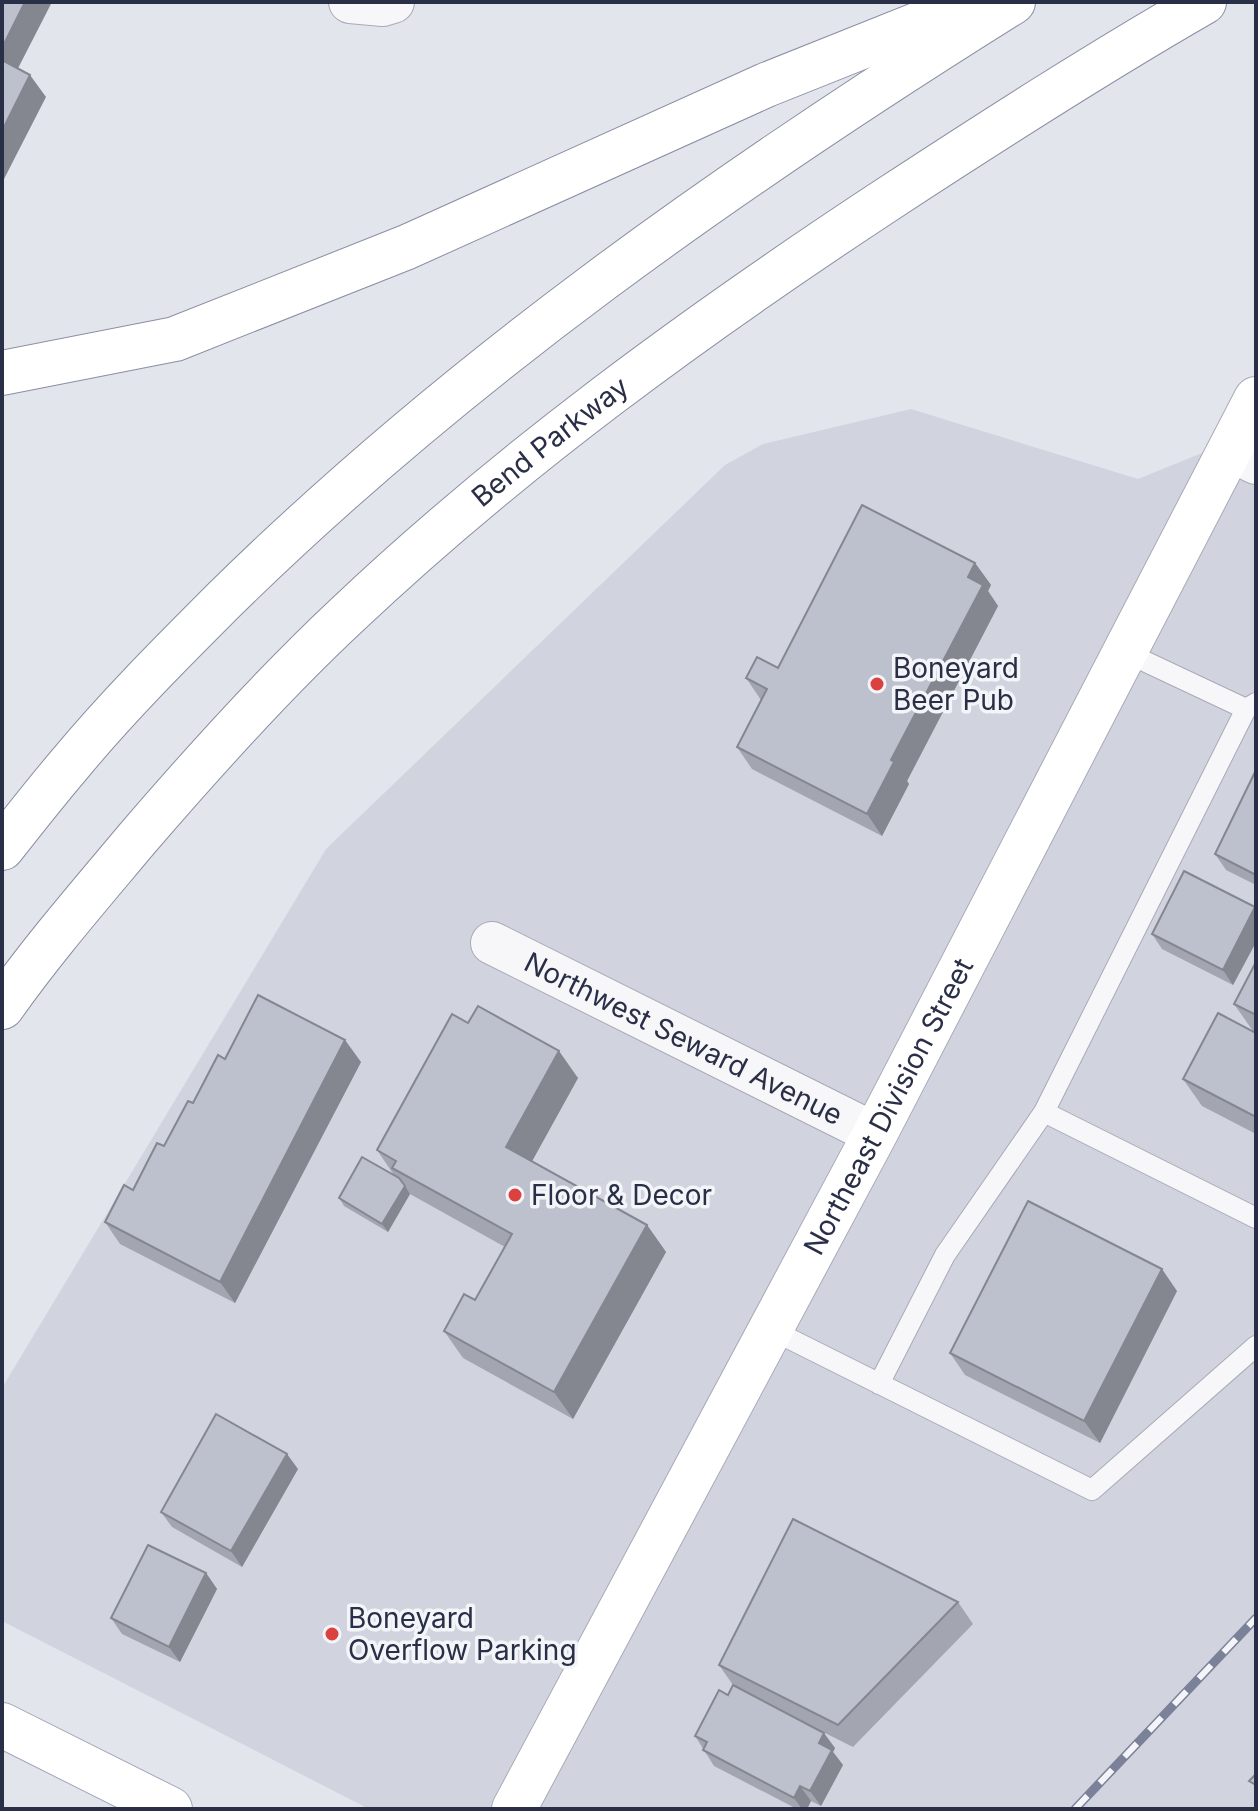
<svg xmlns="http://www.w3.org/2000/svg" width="1258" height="1811" viewBox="0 0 1258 1811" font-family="Inter,sans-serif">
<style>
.built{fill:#d1d4df}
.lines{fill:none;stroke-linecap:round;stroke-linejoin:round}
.lane-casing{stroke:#a7abb7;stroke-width:22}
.street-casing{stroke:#a7abb7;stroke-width:44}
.secondary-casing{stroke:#a7abb7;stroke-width:46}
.primary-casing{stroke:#a1a7b9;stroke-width:46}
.highway-casing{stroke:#898fa4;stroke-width:46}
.lane{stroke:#f7f7fa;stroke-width:20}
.street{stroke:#f7f7fa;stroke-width:42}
.secondary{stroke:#fff;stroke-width:44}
.primary{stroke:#fff;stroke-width:44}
.highway{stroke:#fff;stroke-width:44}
.rail-casing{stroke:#7b8198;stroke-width:9}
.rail{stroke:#f3f5f9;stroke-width:6;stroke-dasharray:18;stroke-linecap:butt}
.wall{fill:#a3a5b0}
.shaded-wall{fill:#848690}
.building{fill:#bdc0cd;stroke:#848690;stroke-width:2}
.poi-dot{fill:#da413f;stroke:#f3f5f9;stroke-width:3}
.labels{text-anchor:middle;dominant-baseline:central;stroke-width:7;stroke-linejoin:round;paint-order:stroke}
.street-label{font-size:28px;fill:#292f47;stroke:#f3f5f9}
.poi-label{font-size:28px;fill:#292f47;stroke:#f3f5f9;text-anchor:start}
</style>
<rect width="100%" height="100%" fill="#e3e5ec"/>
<path class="built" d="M911,409L1138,479L1256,431V1809H369L2,1621V1388L326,849L725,465L763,444Z"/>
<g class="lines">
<defs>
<path id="lane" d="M1125,652L1246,709L1256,703
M1246,709L1044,1112L1256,1218
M770,1329L1092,1490L1256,1346
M879,1384L945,1255L1044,1112"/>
<g id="street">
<path d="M350,2L383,5L393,2"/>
<path d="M1230,450L1256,463"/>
<path id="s1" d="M492,943L875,1134"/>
</g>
<g id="secondary">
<path id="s2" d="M514,1809L875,1134L1256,399"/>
</g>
<path id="primary" d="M2,1725L170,1809"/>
<g id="highway">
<path d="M2,373L175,339L407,247L766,85L974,2"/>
<path d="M2,848C24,820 46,792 69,765C117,707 171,653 224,600C460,368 733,177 1013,2"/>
<path id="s3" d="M2,1007C43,949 90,895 136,840C203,762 272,685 347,615C513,458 698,324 888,199C992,131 1096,64 1204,2"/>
</g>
</defs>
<use href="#lane" class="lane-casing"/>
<use href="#street" class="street-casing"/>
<use href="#secondary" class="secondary-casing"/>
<use href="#primary" class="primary-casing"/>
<use href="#highway" class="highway-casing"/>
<use href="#lane" class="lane"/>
<use href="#street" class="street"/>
<use href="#secondary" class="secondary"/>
<use href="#primary" class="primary"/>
<use href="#highway" class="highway"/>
<defs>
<path id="rail" d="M1075,1809L1256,1618"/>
</defs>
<use href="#rail" class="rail-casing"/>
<use href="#rail" class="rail"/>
</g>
<path class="wall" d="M975,563L991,585L988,591L998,606L907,781L909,784L882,836L752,769L737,747L761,700L746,678L778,668Z
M1256,773V885L1226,870L1215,854Z
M1256,908V942L1233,985L1162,949L1152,934Z
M1256,962V1032L1253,1031L1234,1004Z
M468,1023L578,1078L532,1161L647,1225L666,1252L573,1419L463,1358L444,1331L475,1300L505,1247L410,1194L388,1232L344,1206L339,1198L394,1175L377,1150Z
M1256,1033V1134L1202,1106L1183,1079Z
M225,1059L361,1062L235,1303L120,1244L105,1222L133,1190Z
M1177,1291L1100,1443L965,1375L950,1353Z
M298,1469L242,1567L172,1527L161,1512Z
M206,1573L217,1589L180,1662L122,1634L111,1618Z
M958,1602L973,1624L853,1747L811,1726L835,1748L833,1752L843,1765L821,1806L811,1801L807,1809H797L714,1766L695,1736L728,1695L733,1685L719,1665Z"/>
<path class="shaded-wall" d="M25,2H52L12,80L2,65V48Z
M30,75L46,97L4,179L2,176V131Z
M975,563L991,585L988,591L998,606L907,781L909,784L882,836L867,814L891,760L968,577Z
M1255,907L1256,942L1233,985L1223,970Z
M345,1040L361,1062L235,1303L220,1282Z
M559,1051L578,1078L525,1174L506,1147Z
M405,1186L410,1194L388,1232L382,1224Z
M647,1225L666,1252L573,1419L554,1392Z
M1162,1269L1177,1291L1100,1443L1084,1421Z
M287,1454L298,1469L242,1567L231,1551Z
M206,1573L217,1589L180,1662L169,1647Z
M824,1733L835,1748L833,1752L843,1765L821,1806L810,1791L819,1743Z
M800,1786L811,1801L807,1809H802L794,1798Z"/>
<path class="building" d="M2,2H25L2,48Z
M2,60L30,75L2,131Z
M862,505L975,563L968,577L983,585L891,760L894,762L867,814L737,747L767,689L746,678L757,657L778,668Z
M1255,772L1256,773V875L1215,854Z
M1184,871L1255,907L1223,970L1152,934Z
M1256,962V1015L1234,1004Z
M258,995L345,1040L220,1282L105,1222L124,1185L133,1190L157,1143L164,1146L188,1101L193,1103L218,1055L225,1059Z
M478,1006L559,1051L506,1147L647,1225L554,1392L444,1331L464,1294L475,1300L512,1234L392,1168L396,1161L377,1150L452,1014L468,1023Z
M1218,1013L1256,1033V1117L1183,1079Z
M362,1157L399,1178L405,1186L382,1224L339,1198Z
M1028,1201L1162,1269L1084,1421L950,1353Z
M216,1414L287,1454L231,1551L161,1512Z
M793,1519L958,1602L838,1725L719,1665Z
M148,1545L206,1573L169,1647L111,1618Z
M733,1685L824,1733L819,1743L832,1750L810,1791L800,1786L794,1798L703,1750L707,1742L695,1736L719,1690L728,1695Z
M1256,1774V1785L1249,1781Z"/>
<g class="poi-dot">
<circle cx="877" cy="684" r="8"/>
<circle cx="515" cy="1195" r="8"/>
<circle cx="332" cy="1634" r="8"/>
</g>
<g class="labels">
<g class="street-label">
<text stroke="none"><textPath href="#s3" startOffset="790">Bend Parkway</textPath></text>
<text stroke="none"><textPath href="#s1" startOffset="214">Northwest Seward Avenue</textPath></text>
<text stroke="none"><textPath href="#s2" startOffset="796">Northeast Division Street</textPath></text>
</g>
<g class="poi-label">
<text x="893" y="668">Boneyard<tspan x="893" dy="32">Beer Pub</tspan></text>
<text x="531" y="1195">Floor &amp; Decor</text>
<text x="348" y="1618">Boneyard<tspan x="348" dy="32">Overflow Parking</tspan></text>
</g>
</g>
<rect width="1258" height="1811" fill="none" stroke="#292f47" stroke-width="8"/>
</svg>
